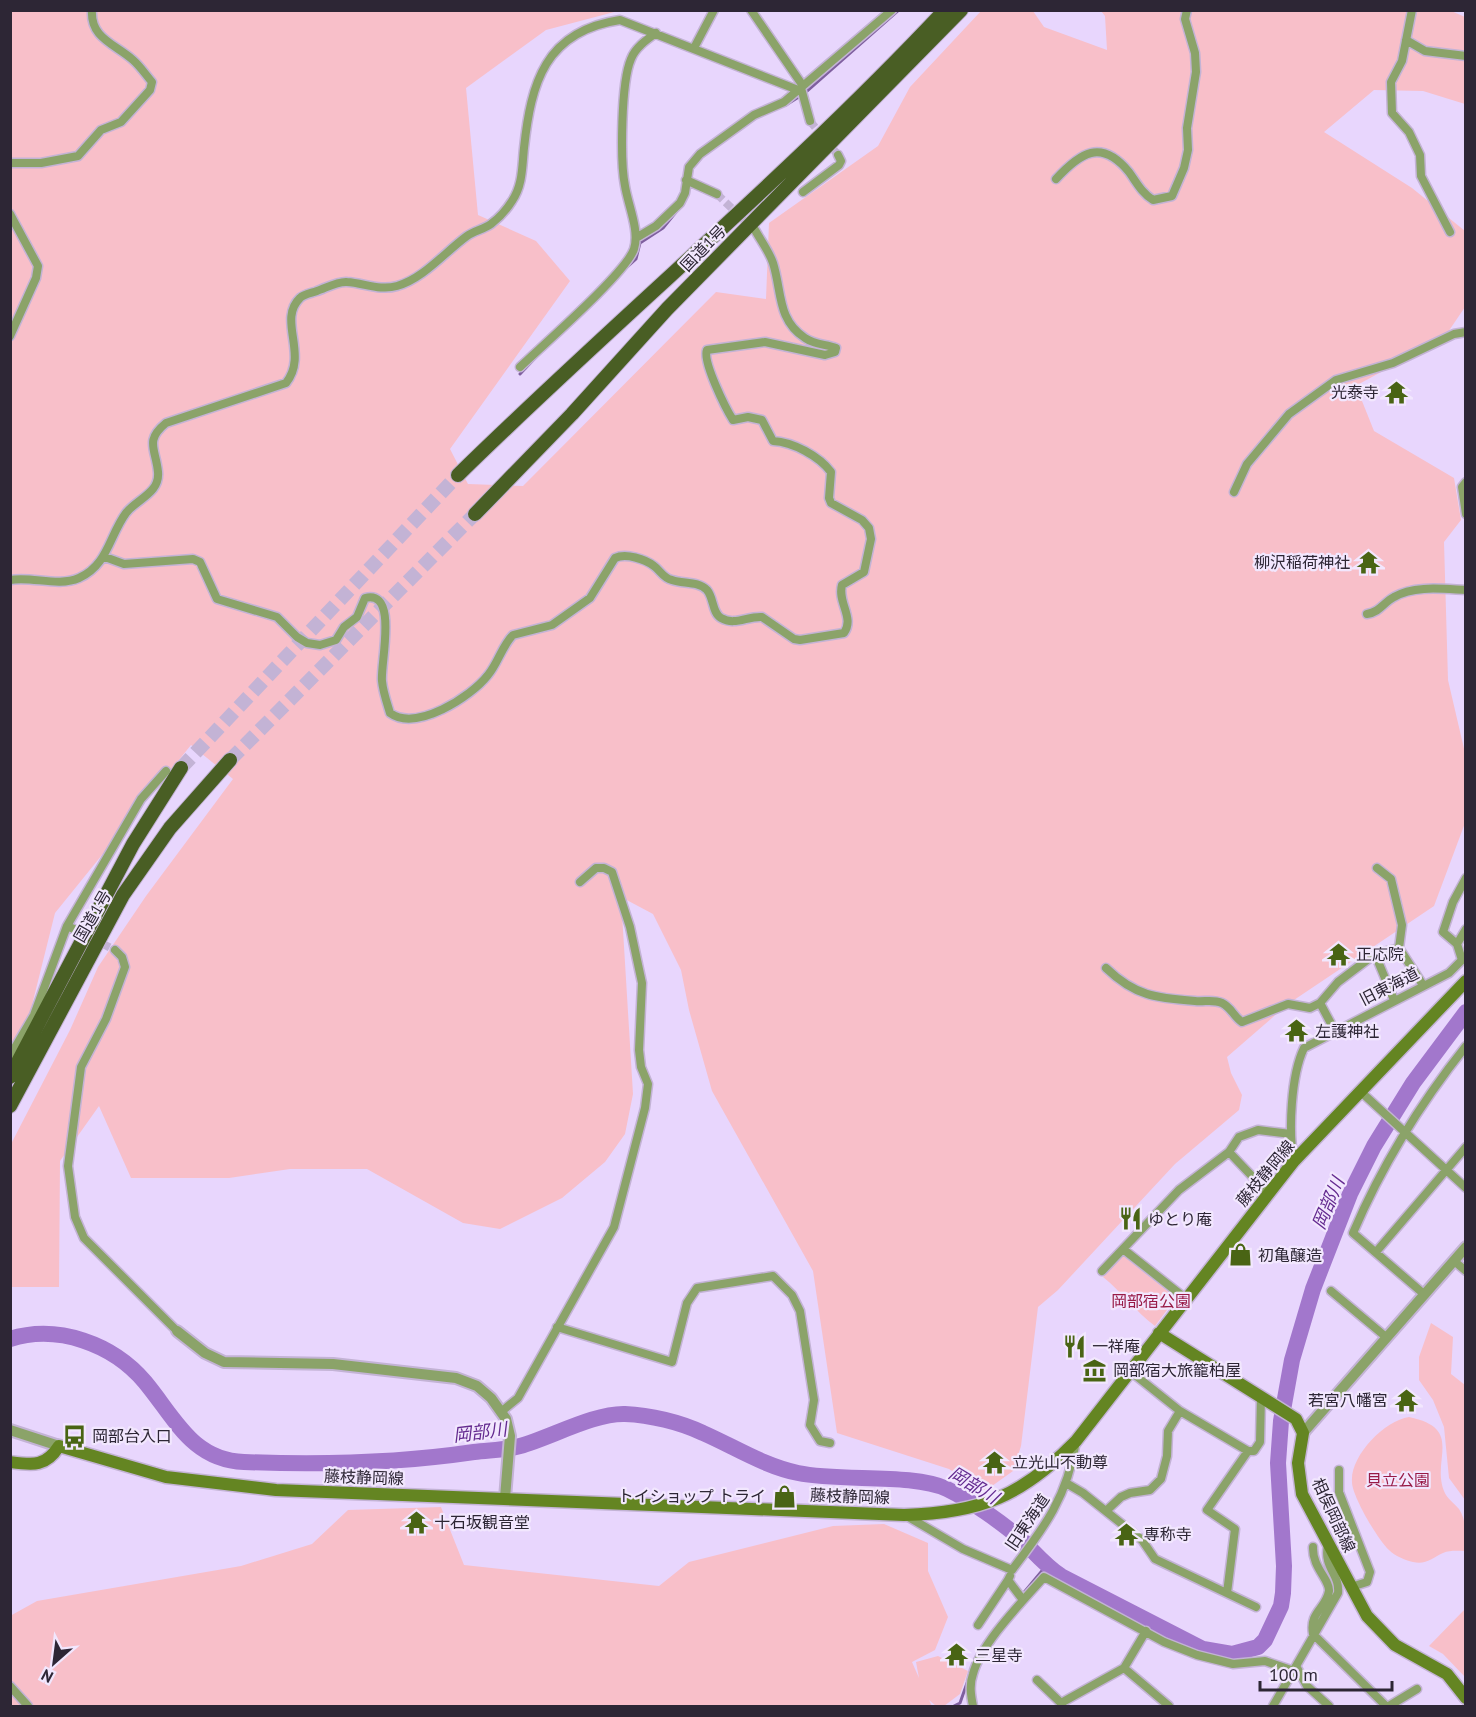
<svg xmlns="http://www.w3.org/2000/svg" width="1476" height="1717" viewBox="0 0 1476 1717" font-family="'PT Sans','Noto Sans JP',sans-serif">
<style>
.green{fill:#f8bfc9}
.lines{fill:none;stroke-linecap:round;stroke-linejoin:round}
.stream{stroke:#7f5f9f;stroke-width:3}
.river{stroke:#a277cc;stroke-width:16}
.minor-tunnel{stroke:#c3b3d5;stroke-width:8;stroke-dasharray:8 4;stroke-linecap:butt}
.trunk-tunnel{stroke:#c3b3d5;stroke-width:14;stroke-dasharray:14 7;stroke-linecap:butt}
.minor-casing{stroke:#c3b3d5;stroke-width:11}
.tertiary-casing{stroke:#c3b3d5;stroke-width:14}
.secondary-casing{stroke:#c3b3d5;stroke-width:15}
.trunk-casing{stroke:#c3b3d5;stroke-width:16}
.minor{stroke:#8ba369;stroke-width:8}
.tertiary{stroke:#8ba369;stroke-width:10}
.secondary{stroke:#648522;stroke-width:12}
.trunk{stroke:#495e24;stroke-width:14}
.labels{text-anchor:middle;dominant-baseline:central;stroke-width:4.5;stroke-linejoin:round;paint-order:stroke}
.street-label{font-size:16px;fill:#2d2635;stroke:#f2e7fe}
.poi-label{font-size:16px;fill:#2d2635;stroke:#f2e7fe;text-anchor:start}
.park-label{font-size:16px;fill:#981b47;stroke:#f2e7fe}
.water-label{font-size:18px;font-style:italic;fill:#642b90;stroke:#f2e7fe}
</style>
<rect width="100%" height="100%" fill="#e8d6fd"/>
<path class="green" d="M1449,10L1465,17V104L1423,91L1374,90L1324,132L1412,188L1465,231V307L1444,338L1359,384L1360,396L1374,431L1454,478L1461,520L1444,542L1448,680L1465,753V823L1434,906L1288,1004L1227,1057L1231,1073L1242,1095L1239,1110L1175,1164L1058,1290L1038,1307L1021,1446L1013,1471L985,1491L949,1469L837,1433L813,1271L712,1091L689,1010L681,970L653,914L621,897L633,1094L625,1134L605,1162L562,1198L500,1229L463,1223L367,1169H290L229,1178H131L99,1106L60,1161L59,1287H11V1144L70,1030L98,967L146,896L233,779L191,745L55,913L26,1029L11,1049V11H618L546,30L466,88L478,215L536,241L570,281L450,449L468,484L523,486L716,292L766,299L769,223L878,146L910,87L981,11H1033L1044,27L1107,50L1105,16L1101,11Z
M1121,1254L1176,1298L1155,1326C1135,1311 1122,1292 1103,1277Z
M1431,1323L1453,1337L1451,1374L1465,1385V1500L1449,1478L1444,1427L1433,1400L1419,1380V1357Z
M1409,1417C1467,1429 1428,1462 1446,1495C1449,1500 1455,1504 1459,1509C1467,1521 1466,1537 1465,1551C1458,1551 1450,1550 1443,1553C1432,1558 1426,1565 1413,1562C1405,1560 1395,1556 1389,1550C1378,1540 1352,1496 1352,1482C1350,1456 1384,1421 1409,1417Z
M441,1507L464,1565L659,1586L689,1562L833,1526L884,1524L928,1543V1571L948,1617L935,1650L912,1662L919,1678L916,1662L938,1656L968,1671L960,1694L944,1706H936L929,1700L932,1706H11L10,1616L37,1601L241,1566L312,1544L348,1510Z
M1465,1609V1677L1443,1654L1429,1646Z"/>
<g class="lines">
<path class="stream" d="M786,105L805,93L899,10
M625,269L636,259L640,243L663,228L676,212
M520,374L537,356
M1021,1596L1046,1566
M954,1706L960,1703L967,1683"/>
<path class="river" d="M10,1339C58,1324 113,1344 145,1382C175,1418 192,1460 244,1462C320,1465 399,1463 474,1452C489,1450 506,1450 520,1446C550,1438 594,1413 625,1414C650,1415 680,1422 703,1433C735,1447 764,1466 798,1473C841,1482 912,1473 947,1489C970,1500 1004,1524 1023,1541C1036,1554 1046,1566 1061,1576L1203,1649L1232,1654L1258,1647L1265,1640L1281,1606L1283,1593L1284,1566L1278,1463L1281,1421L1292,1360L1313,1289L1350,1194L1374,1146L1413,1083L1466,1012"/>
<path class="minor-tunnel" d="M810,121L838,155
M717,194L752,228
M81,933L115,950"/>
<path class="trunk-tunnel" d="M230,760L475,514
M181,768L458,475"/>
<defs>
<path id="minor" d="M751,10L803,86
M1412,10L1402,61L1391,82L1392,113L1409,132L1420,155L1421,176L1450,232
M1406,40L1425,51L1466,56
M694,48L714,10
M801,88L810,121
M10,163H41L78,156L101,130L121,122L150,90L152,82C146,75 140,66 133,60C115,44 90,38 92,10
M1056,179C1080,153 1101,138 1129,172C1137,183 1141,192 1153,200L1172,196L1184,168L1188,150L1187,128L1196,72L1195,53L1185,19L1187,10
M686,180L717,194
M803,192L839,165L841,161L838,155
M10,214L38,266L36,278L10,336
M636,238L656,226L680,203L685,193L689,167L700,154L754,115L784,102L892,10
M520,367C543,345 626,273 634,249C640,231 628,205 625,186C620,161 621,82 631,59C635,48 646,40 656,33
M1466,482L1462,487L1466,514
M1234,492L1247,464L1289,414L1336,380L1393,363L1454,334L1466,332
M105,557L124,564L193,559L200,562L217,599L277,617L297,637L307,643L320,645L336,640L344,627L357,617L365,598C399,589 380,664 382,681C383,692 387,703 390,713C416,732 471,697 488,675C498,663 502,646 513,635L552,625L590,598L615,558C626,553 645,559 654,566C661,571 663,578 672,580C683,584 698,581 707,590C714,598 712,613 721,618C735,626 747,616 762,617L794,639L800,640L844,633C855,618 837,602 842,585L864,572L871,539L869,528L862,520L831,503L829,498L831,472C819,456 793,442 773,441L762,420L748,417L733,420C726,409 702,361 707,350L765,342L825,355L835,352L836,348C826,344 815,345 805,338C777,320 782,291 773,263C769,251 761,241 755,230
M10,580C32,576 58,587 79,578C108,565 109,536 126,513C137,499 160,493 158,472C156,449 144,441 166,423L286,383C309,354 277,320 300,298C304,294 312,293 317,291C326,288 338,281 347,282C364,283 380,291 397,286C423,279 445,252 467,236C474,231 484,229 491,224C499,218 507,209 512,201C523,185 522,166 524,148C531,83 545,31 620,20L798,90
M1367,614C1380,612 1383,603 1394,597C1414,585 1444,589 1466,590
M67,926L76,930
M1457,944L1443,932L1453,902L1466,878
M1399,948L1423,985
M115,950L122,957L125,967L106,1019L81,1067L68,1166L75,1217L84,1238L177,1331
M1375,954L1394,1000
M1106,968C1135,996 1156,998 1195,1001C1205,1002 1213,999 1222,1003C1231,1007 1234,1017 1242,1022L1288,1004L1310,1008L1320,1003L1338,982L1375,954L1399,948L1402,925L1391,879L1377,868
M1320,1003L1335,1031
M10,1056L34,1015L67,926L141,799L166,771
M1361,1092L1466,1188
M1229,1152L1268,1193
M1294,1161C1288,1132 1291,1075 1304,1048L1449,973L1462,960L1457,944L1466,929
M1123,1249L1185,1298
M1376,1252L1466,1147
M1454,1261L1466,1271
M1102,1271L1179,1190L1229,1152L1239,1137L1258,1130L1291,1134
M1331,1291L1386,1337
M1425,1295L1353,1233C1382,1165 1419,1105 1466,1046
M557,1327L672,1362L687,1303L697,1288L773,1276L792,1295L800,1311L814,1400L810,1425L820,1441L830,1443
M1130,1371L1180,1411L1248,1451H1254L1260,1442L1261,1396
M502,1411L518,1398L614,1227L645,1108L648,1084L641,1067L639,1050L642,983L630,927L612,872L604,868H596L580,882
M1339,1470V1492L1370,1572L1367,1582L1351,1587
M1066,1483L1083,1493L1142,1540L1155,1559L1256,1607
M1106,1511L1121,1497L1130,1493L1150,1490L1161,1479L1167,1456L1168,1431L1180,1411
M905,1515L963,1549L1012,1570C1044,1528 1068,1496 1076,1441
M1313,1547C1312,1567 1330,1580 1329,1591C1326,1609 1309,1612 1313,1634L1386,1706
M1010,1576L1008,1580L1023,1600
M1227,1593L1235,1529L1207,1510L1248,1451
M978,1625L1008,1580
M1296,1666L1307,1686L1329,1706
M1124,1668L1169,1706
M1037,1680L1061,1703L1124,1668L1146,1631
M10,1686L28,1706
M973,1706C971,1696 969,1685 973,1674C981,1643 1023,1601 1044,1577L1164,1642L1197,1655L1233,1664L1265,1661L1294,1671
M1273,1706L1338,1593C1340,1574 1323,1568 1328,1545
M1389,1706L1417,1689"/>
<path id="tertiary" d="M177,1331L205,1353L224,1362L333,1364L456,1378L477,1386L491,1398L506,1419L510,1436L505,1498
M10,1430L59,1446
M1303,1433L1466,1247"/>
<path id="secondary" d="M1159,1333L1296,1419L1303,1433L1298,1463L1302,1494L1367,1616L1395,1645L1447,1674L1466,1698
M10,1462C33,1465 46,1467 59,1446L166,1477L276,1490L904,1515C981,1513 1022,1496 1076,1441L1294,1161L1466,981"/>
<path id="trunk" d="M458,475C618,318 792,173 945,10
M475,514L572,414L667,309L961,10
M10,1077L133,844L181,768
M10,1106L123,895L170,828L230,760"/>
</defs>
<use href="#minor" class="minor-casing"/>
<use href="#tertiary" class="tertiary-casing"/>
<use href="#secondary" class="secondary-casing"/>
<use href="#trunk" class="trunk-casing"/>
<use href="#minor" class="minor"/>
<use href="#tertiary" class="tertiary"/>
<use href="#secondary" class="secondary"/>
<use href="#trunk" class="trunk"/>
</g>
<defs>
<symbol id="temple-bare" viewBox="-9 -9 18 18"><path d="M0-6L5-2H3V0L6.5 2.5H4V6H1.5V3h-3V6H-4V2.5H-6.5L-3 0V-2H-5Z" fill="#496414" stroke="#f2e7fe" stroke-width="2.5" paint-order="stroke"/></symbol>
<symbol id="restaurant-bare" viewBox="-9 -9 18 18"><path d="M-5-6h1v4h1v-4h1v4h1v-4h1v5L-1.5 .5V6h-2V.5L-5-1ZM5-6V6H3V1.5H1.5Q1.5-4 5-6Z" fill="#496414" stroke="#f2e7fe" stroke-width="2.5" paint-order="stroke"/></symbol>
<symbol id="shop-bare" viewBox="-9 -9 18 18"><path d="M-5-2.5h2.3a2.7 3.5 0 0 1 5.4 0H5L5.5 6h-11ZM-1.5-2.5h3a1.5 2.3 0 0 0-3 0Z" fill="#496414" stroke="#f2e7fe" stroke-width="2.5" paint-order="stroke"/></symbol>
<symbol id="museum-bare" viewBox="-9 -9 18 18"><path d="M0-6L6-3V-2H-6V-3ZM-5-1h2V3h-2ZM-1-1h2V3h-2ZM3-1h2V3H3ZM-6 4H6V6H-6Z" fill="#496414" stroke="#f2e7fe" stroke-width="2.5" paint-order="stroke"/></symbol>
<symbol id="bus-bare" viewBox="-9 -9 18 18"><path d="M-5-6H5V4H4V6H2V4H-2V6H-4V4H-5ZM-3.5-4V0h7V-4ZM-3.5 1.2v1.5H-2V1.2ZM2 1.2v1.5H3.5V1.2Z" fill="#496414" stroke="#f2e7fe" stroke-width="2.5" paint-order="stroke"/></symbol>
</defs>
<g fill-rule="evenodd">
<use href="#temple-bare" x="1380" y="376" width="33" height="33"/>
<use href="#temple-bare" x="1352" y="546" width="33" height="33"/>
<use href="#temple-bare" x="1322" y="938" width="33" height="33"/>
<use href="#temple-bare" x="1280" y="1014" width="33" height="33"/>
<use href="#restaurant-bare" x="1114" y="1202" width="33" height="33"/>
<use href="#shop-bare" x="1224" y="1238" width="33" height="33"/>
<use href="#restaurant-bare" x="1058" y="1330" width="33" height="33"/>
<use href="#museum-bare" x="1078" y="1354" width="33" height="33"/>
<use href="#temple-bare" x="1390" y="1384" width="33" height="33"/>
<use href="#bus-bare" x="58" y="1420" width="33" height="33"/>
<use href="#temple-bare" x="978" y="1446" width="33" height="33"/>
<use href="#shop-bare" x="768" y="1480" width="33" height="33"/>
<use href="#temple-bare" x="400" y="1506" width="33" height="33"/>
<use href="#temple-bare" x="1110" y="1518" width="33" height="33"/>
<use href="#temple-bare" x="940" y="1638" width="33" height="33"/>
</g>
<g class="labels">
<g class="street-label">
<text transform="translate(703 248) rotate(-46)">国道1号</text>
<text transform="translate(92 916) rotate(-60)">国道1号</text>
<text transform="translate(1389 986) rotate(-27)">旧東海道</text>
<text transform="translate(1265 1173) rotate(-50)">藤枝静岡線</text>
<text transform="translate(364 1477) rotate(2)">藤枝静岡線</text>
<text transform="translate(850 1496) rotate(2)">藤枝静岡線</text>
<text transform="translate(1334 1515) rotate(65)">相俣岡部線</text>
<text transform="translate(1027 1522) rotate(-56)">旧東海道</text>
</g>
<g class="poi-label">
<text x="1379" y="392" text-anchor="end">光泰寺</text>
<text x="1350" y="562" text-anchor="end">柳沢稲荷神社</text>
<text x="1356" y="954">正応院</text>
<text x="1315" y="1031">左護神社</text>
<text x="1148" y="1219">ゆとり庵</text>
<text x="1258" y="1255">初亀醸造</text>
<text x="1092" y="1346">一祥庵</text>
<text x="1113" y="1370">岡部宿大旅籠柏屋</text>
<text x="1388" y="1400" text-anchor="end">若宮八幡宮</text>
<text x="92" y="1436">岡部台入口</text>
<text x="1012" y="1462">立光山不動尊</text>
<text x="766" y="1496" text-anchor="end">トイショップ トライ</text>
<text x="434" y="1522">十石坂観音堂</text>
<text x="1144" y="1534">専称寺</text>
<text x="975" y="1655">三星寺</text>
</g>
<g class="park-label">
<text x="1151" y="1301">岡部宿公園</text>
<text x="1398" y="1480">貝立公園</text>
</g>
<g class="water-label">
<text transform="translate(1328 1203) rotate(-67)">岡部川</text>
<text transform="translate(480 1432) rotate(-7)">岡部川</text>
<text transform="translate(974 1485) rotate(31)">岡部川</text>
</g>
</g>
<rect width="1476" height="1717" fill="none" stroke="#2d2635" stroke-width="24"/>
<g transform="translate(54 1663) rotate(208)" stroke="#f2e7fe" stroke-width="4.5" paint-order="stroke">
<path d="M0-4.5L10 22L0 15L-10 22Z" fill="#2d2635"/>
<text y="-9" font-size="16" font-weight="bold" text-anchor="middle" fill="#2d2635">N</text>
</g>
<path d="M1260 1681v9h132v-9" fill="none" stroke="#2d2635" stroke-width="3"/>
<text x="1269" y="1681" font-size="18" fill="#2d2635" stroke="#f2e7fe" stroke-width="4.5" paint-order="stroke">100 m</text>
</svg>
